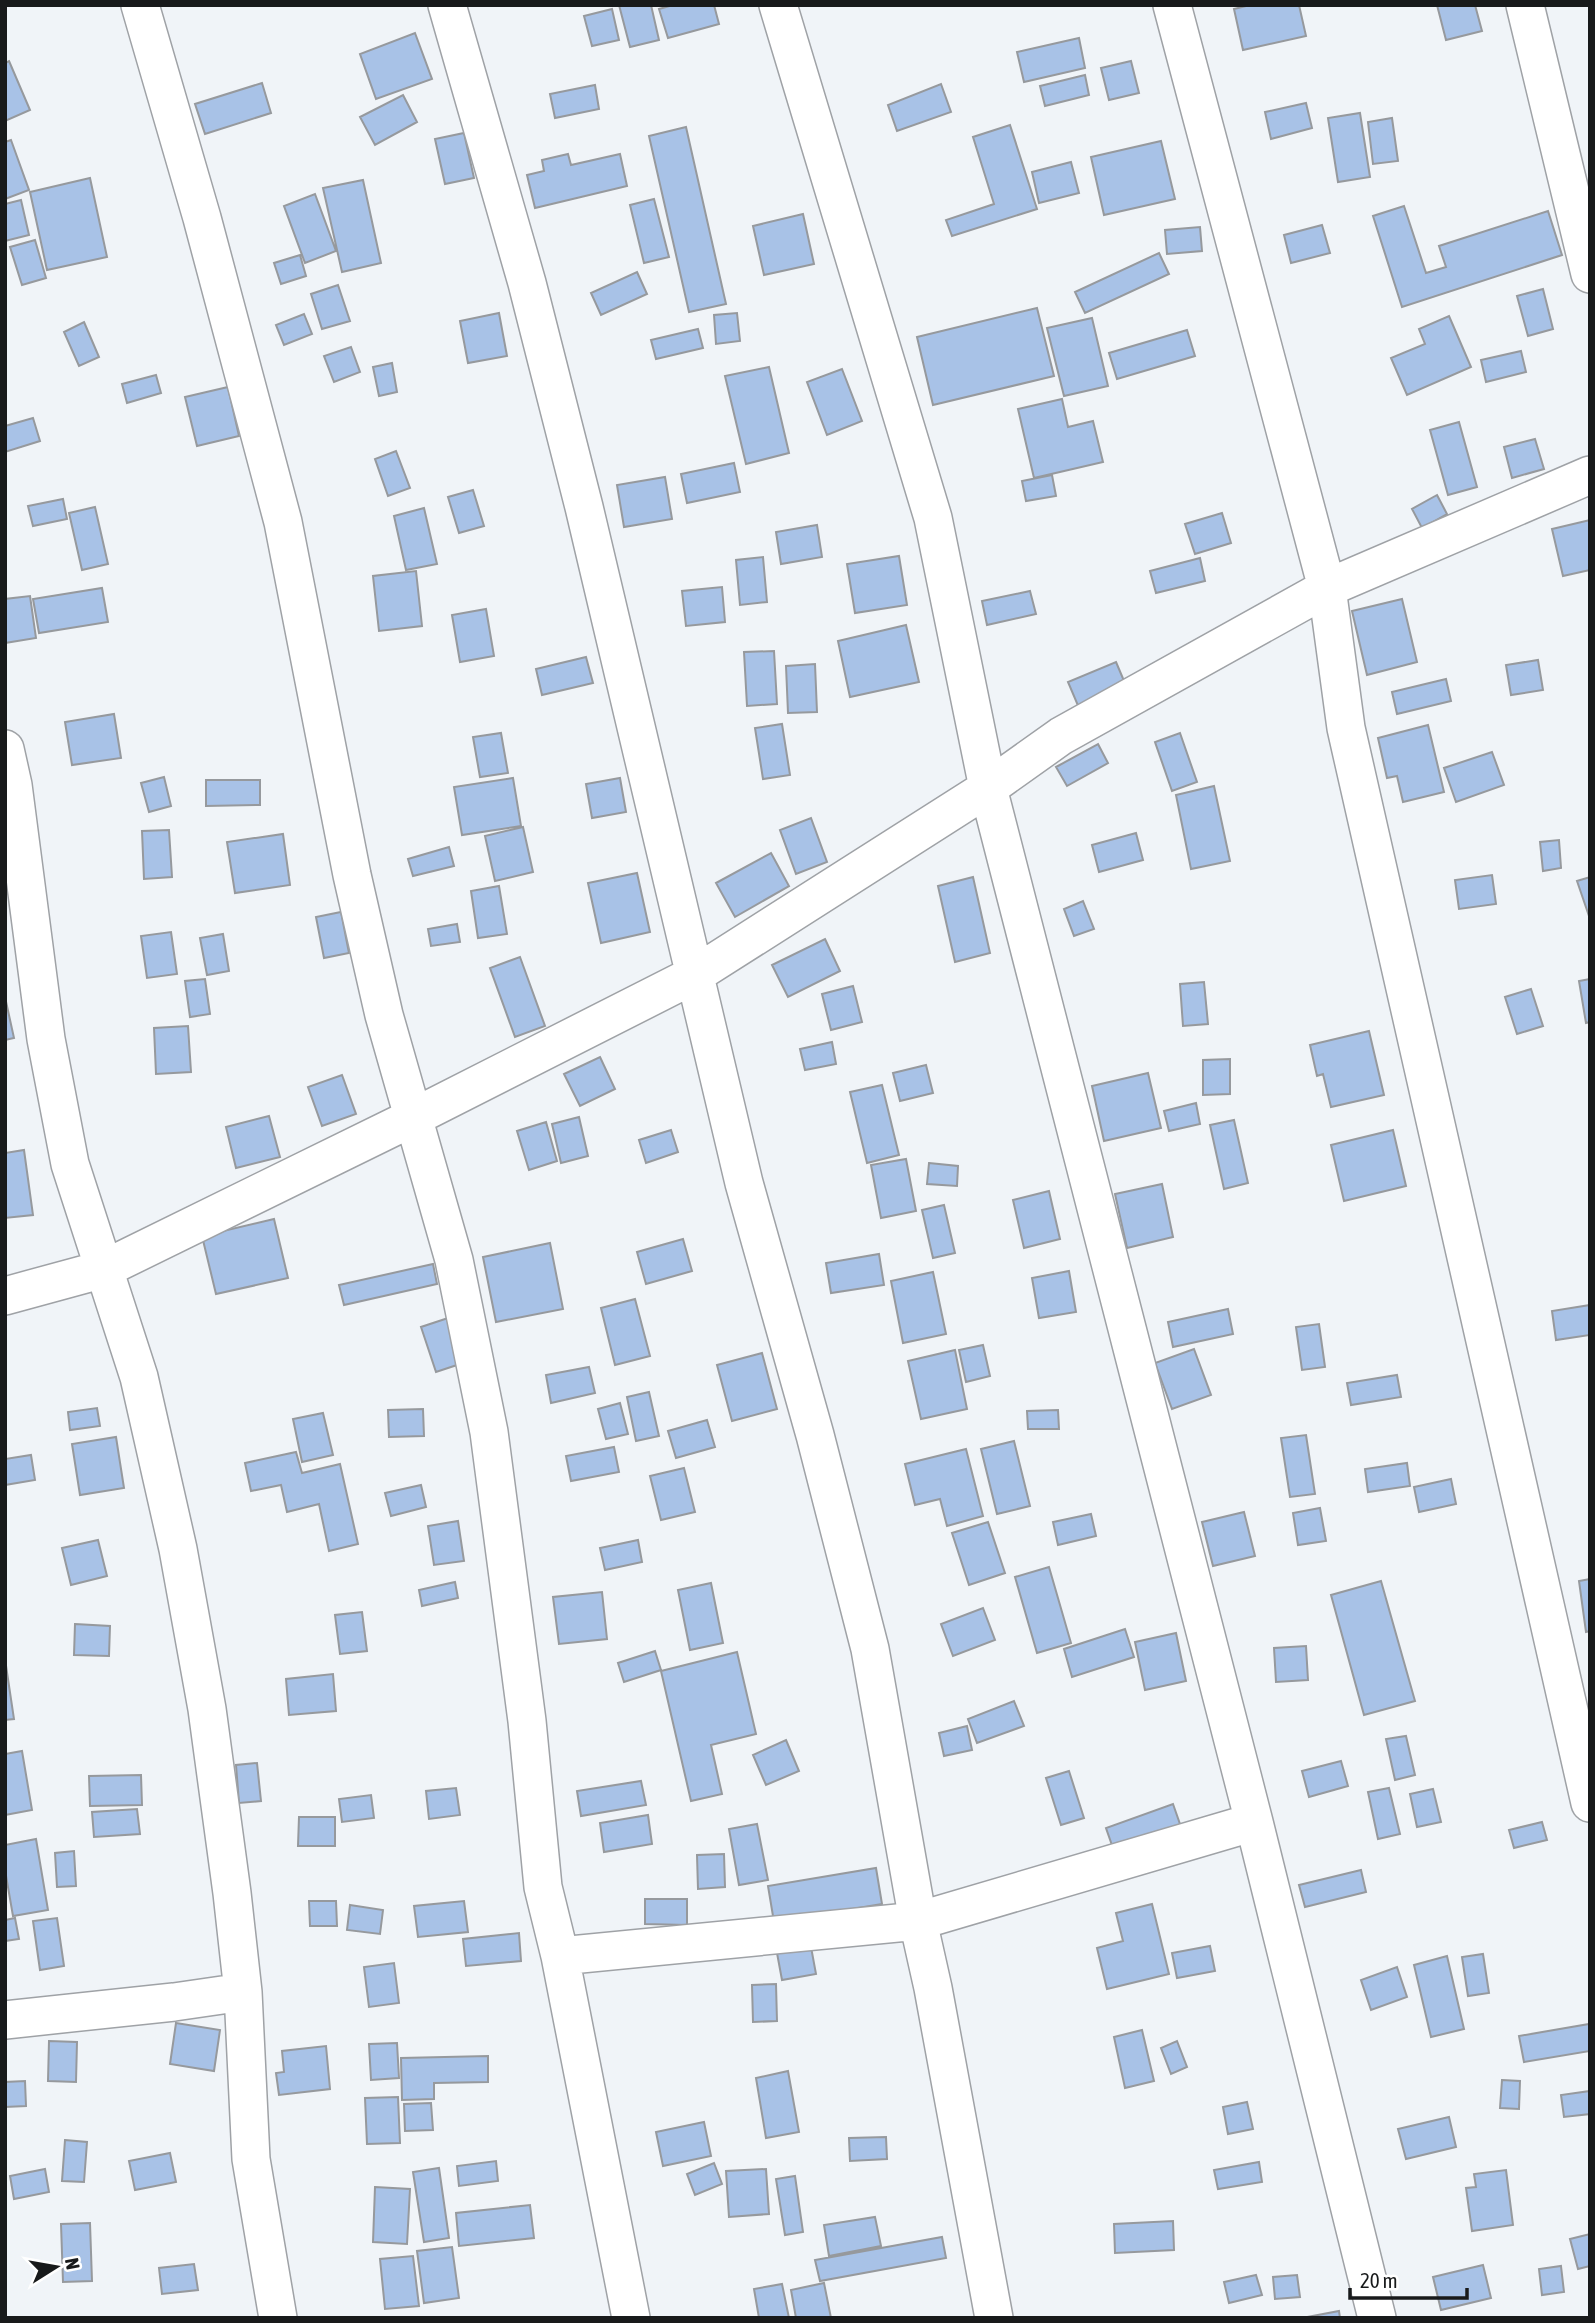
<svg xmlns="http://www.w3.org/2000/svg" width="1595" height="2323" viewBox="0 0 1595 2323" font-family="'Asap Condensed',sans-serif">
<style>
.building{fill:#a8c2e7;stroke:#96999d;stroke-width:2}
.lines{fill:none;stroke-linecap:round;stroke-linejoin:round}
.street-casing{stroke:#9fa2a6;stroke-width:40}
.street{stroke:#fff;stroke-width:37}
</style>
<rect width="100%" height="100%" fill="#f0f4f8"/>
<path class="building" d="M619,5H651L659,40L630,47Z
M673,5H714L719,24L668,38L659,9Z
M1250,5H1299L1306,36L1243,50L1234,9Z
M1437,5H1475L1482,31L1446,40Z
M612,9L619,40L592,46L584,16Z
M415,33L432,79L376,99L360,54Z
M1079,38L1085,68L1024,82L1017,52Z
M9,61L30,110L5,121V63Z
M1131,61L1139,93L1109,100L1101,68Z
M1085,75L1089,95L1045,106L1040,86Z
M262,83L271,113L205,134L195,104Z
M941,84L951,112L897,131L888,105Z
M595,85L599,109L555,118L550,94Z
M403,95L417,122L375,145L360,117Z
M1306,103L1312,128L1271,139L1265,112Z
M1360,113L1370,177L1338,182L1328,118Z
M1392,118L1398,161L1373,164L1368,122Z
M1010,125L1037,209L952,236L946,220L994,204L973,137Z
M686,127L726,304L689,312L649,136Z
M464,133L474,178L445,184L435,139Z
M11,140L29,190L5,199V142Z
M1161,141L1175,199L1104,215L1091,157Z
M568,154L571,165L620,154L627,186L535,208L527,175L544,171L542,160Z
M1071,162L1079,193L1039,203L1032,172Z
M90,178L107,257L47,270L30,192Z
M363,180L381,263L342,272L323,188Z
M315,194L336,251L305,263L284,206Z
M654,199L669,257L644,263L630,205Z
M21,200L29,235L5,241V204Z
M1404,206L1426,273L1446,267L1439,246L1548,211L1562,255L1402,307L1373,216Z
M803,214L814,264L764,275L753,226Z
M1322,225L1330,253L1291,263L1284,235Z
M1200,227L1202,251L1167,254L1165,230Z
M35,240L46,278L22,285L10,247Z
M1159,253L1169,274L1085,313L1075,292Z
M300,255L306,276L281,284L274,263Z
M637,272L647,294L601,315L591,293Z
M338,285L350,321L322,329L311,294Z
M1543,289L1553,329L1528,336L1517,296Z
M1037,308L1054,376L933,405L917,337Z
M499,313L507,356L468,363L460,321Z
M737,313L740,341L716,344L714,315Z
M304,314L312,334L284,345L276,325Z
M1449,316L1471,367L1407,395L1391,358L1425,344L1419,329Z
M1092,318L1108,386L1064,396L1047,328Z
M84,322L99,357L79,366L64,332Z
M698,329L703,348L656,359L651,340Z
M1187,330L1195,356L1117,379L1109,353Z
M351,347L360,372L334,382L324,356Z
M1521,351L1526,372L1486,382L1481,360Z
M392,363L397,392L379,396L373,367Z
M769,367L789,453L746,464L725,376Z
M842,369L862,421L827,435L807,382Z
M156,375L161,393L127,403L122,384Z
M228,387L239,436L197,446L185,397Z
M1062,399L1068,427L1093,421L1103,462L1034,478L1018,409Z
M33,418L40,441L5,452V426Z
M1459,422L1477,487L1448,495L1430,430Z
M1535,439L1544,469L1512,478L1504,447Z
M396,451L410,488L388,496L375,459Z
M734,463L740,492L687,503L681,474Z
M1052,475L1056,496L1026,501L1022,481Z
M665,477L672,519L624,527L617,485Z
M473,490L484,526L459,533L448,497Z
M1437,495L1447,514L1422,528L1412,509Z
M63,499L67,519L33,526L28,506Z
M95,507L108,564L82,570L69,513Z
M424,508L437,564L406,570L394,516Z
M1222,513L1231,543L1195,554L1185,524Z
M1590,520V570L1563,576L1552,529Z
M817,525L822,557L781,564L776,532Z
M899,556L907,605L855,613L847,564Z
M763,557L767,602L740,605L736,560Z
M1200,558L1205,581L1156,593L1150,571Z
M416,571L422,626L379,631L373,576Z
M722,587L725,622L686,626L682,591Z
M102,588L108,622L39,633L33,599Z
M1030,591L1036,614L987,625L982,601Z
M30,596L36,638L5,643V599Z
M1402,599L1417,662L1367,675L1352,611Z
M486,609L494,656L460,662L452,615Z
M906,625L919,682L850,697L838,641Z
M774,651L777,704L747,706L744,652Z
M586,657L593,683L542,695L536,669Z
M1538,660L1543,690L1511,695L1506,665Z
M1116,662L1127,688L1079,708L1068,682Z
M815,664L817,712L788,713L786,666Z
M1446,679L1451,701L1397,714L1392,692Z
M114,714L121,758L72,765L65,722Z
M782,724L790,775L763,779L755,728Z
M1428,725L1444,792L1403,802L1397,776L1387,778L1378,738Z
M501,733L508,773L480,777L473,737Z
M1180,733L1197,782L1172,791L1155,742Z
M1098,744L1108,763L1067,786L1056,767Z
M1492,752L1504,785L1456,802L1444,768Z
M164,777L171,806L149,812L141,783Z
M513,778L521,826L462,835L454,787Z
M620,778L626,812L592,818L586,784Z
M206,780H260V805L206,806Z
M1214,786L1230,861L1191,869L1176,795Z
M811,818L827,862L796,874L780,830Z
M523,827L533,872L495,881L485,836Z
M169,830L172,877L144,879L142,831Z
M1136,833L1143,860L1099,872L1092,845Z
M283,834L290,885L235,893L227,842Z
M1559,840L1561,868L1543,871L1540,842Z
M449,847L454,866L413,876L408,859Z
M771,853L789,886L735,917L716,883Z
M637,873L650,932L601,943L588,883Z
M1492,875L1496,904L1459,909L1455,880Z
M973,877L990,953L955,962L938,886Z
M1590,877V919L1577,881Z
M499,886L507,934L478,938L471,891Z
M1083,901L1094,929L1074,936L1064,909Z
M341,912L349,953L324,958L316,917Z
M457,924L460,942L431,946L428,929Z
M171,932L177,974L147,978L141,936Z
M223,934L229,971L207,975L200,938Z
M825,939L840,971L788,997L772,965Z
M520,957L545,1026L515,1037L490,968Z
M205,979L210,1014L190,1017L185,981Z
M1590,979V1022L1586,1023L1579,981Z
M1204,982L1208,1024L1183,1026L1180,984Z
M853,986L862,1022L831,1030L822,994Z
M1531,989L1543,1026L1517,1034L1505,997Z
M5,997L14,1038L5,1040Z
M188,1026L191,1072L156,1074L154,1028Z
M1369,1031L1384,1095L1331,1107L1323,1074L1317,1076L1310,1045Z
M832,1042L836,1064L805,1070L800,1049Z
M600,1057L615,1089L580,1106L564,1074Z
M1230,1059V1094L1203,1095V1060Z
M926,1065L933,1093L900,1101L893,1073Z
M1148,1073L1161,1128L1104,1141L1092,1086Z
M342,1075L356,1114L322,1126L308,1087Z
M882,1085L899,1155L867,1163L850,1092Z
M1196,1103L1200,1124L1169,1131L1164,1111Z
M269,1116L280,1157L236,1168L226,1127Z
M579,1117L588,1156L561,1163L552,1124Z
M1234,1120L1248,1183L1224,1189L1210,1125Z
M546,1122L557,1161L529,1170L517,1131Z
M671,1130L678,1152L646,1163L639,1140Z
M1393,1130L1406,1186L1344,1201L1331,1145Z
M24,1150L33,1215L5,1218V1153Z
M906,1159L916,1211L881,1218L871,1165Z
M929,1163L958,1166L957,1186L927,1184Z
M1162,1184L1173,1237L1127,1248L1115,1194Z
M1049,1191L1060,1239L1024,1248L1013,1200Z
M944,1205L955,1253L933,1258L922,1210Z
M274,1219L288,1278L216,1294L202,1236Z
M683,1239L692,1271L646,1284L637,1252Z
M550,1243L563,1309L496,1322L483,1257Z
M879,1254L884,1285L831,1293L826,1263Z
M433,1264L437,1284L344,1305L339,1285Z
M1069,1271L1076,1312L1039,1318L1032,1278Z
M933,1272L946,1334L903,1343L891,1281Z
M635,1299L650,1356L615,1365L601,1308Z
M1590,1305V1335L1556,1340L1552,1311Z
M1228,1309L1233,1334L1173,1347L1168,1322Z
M448,1318L463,1363L436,1372L421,1327Z
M1319,1324L1325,1367L1302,1370L1296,1327Z
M983,1345L990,1376L966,1382L959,1350Z
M1194,1349L1211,1395L1172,1409L1155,1363Z
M955,1350L967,1409L921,1419L908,1361Z
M762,1353L777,1409L732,1421L717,1365Z
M589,1367L595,1393L551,1403L546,1375Z
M1397,1375L1401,1397L1351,1405L1347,1383Z
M649,1392L659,1436L636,1441L627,1397Z
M620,1403L628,1434L606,1439L598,1409Z
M97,1408L100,1426L70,1430L68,1412Z
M423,1409L424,1436L389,1437L388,1410Z
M1058,1410L1059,1429H1028L1027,1411Z
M323,1413L333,1455L302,1462L293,1419Z
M707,1420L715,1447L676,1458L668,1431Z
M1306,1435L1315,1494L1290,1497L1281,1438Z
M116,1437L124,1488L80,1495L72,1444Z
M1014,1441L1030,1506L997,1514L981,1449Z
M614,1447L619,1472L571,1481L566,1456Z
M966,1449L983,1516L947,1526L940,1499L915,1505L905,1464Z
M296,1452L302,1473L340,1464L358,1544L329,1551L319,1504L287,1512L281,1485L251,1491L245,1463Z
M31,1455L35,1480L5,1485V1459Z
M1407,1463L1410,1486L1368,1492L1365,1469Z
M684,1468L695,1512L661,1520L650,1476Z
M1451,1479L1456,1504L1419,1512L1414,1487Z
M421,1485L426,1507L391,1516L385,1493Z
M1320,1508L1326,1541L1298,1545L1293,1513Z
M1244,1512L1255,1556L1213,1566L1202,1522Z
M1091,1514L1096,1536L1058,1545L1053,1522Z
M458,1521L464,1561L434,1565L428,1526Z
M988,1522L1005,1573L969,1585L952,1533Z
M98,1540L107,1576L71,1585L62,1548Z
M638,1540L642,1562L605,1570L600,1548Z
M1049,1567L1071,1643L1037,1653L1015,1577Z
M1590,1579V1631L1586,1632L1579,1581Z
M1381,1581L1415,1701L1364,1715L1331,1595Z
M455,1582L458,1598L422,1606L419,1590Z
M711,1583L723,1643L690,1650L678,1590Z
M602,1592L607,1639L559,1644L553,1597Z
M983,1608L995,1640L953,1656L941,1624Z
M362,1612L367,1651L340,1654L335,1615Z
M75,1624L110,1626L109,1656L74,1655Z
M1125,1629L1134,1657L1072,1677L1064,1649Z
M1176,1633L1186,1681L1145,1690L1135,1642Z
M1306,1646L1308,1680L1276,1682L1274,1648Z
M655,1651L661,1670L624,1682L618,1663Z
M737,1652L756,1734L711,1745L722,1794L691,1801L661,1671Z
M5,1659L14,1719L5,1720Z
M333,1674L336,1711L289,1715L286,1679Z
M1014,1701L1024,1726L977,1743L968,1719Z
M967,1726L972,1750L944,1756L939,1733Z
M1406,1736L1415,1775L1395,1780L1386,1739Z
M786,1740L799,1771L766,1785L753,1755Z
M22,1751L32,1810L5,1815V1754Z
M1341,1761L1348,1786L1309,1797L1302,1771Z
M257,1763L261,1801L239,1803L236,1765Z
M1069,1771L1084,1818L1061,1825L1046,1778Z
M141,1775L142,1805L90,1806L89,1776Z
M641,1781L646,1805L581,1816L577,1791Z
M456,1788L460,1815L429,1819L426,1791Z
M1389,1788L1400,1834L1378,1839L1368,1792Z
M1433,1789L1441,1822L1417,1827L1410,1794Z
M371,1795L374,1818L342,1822L339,1799Z
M1173,1804L1181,1827L1114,1851L1106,1828Z
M137,1809L140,1834L94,1837L92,1812Z
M648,1815L652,1844L604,1852L600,1823Z
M299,1817H335V1846H298Z
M1542,1822L1547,1840L1514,1848L1509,1830Z
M757,1824L768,1880L739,1885L729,1829Z
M36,1839L48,1910L13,1916L5,1870V1845Z
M74,1851L76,1886L57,1887L55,1853Z
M724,1854L725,1887L698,1889L697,1855Z
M876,1868L882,1904L774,1922L768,1886Z
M1361,1870L1366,1892L1305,1907L1299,1885Z
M645,1899H687V1925L645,1924Z
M309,1901H336L337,1926H310Z
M464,1901L468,1932L418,1937L414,1906Z
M1152,1904L1169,1974L1107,1989L1097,1948L1123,1941L1116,1913Z
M350,1905L383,1910L380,1934L347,1930Z
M15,1918L19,1939L5,1941V1920Z
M57,1918L64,1966L40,1970L33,1921Z
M519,1933L521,1961L466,1966L463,1939Z
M1210,1946L1215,1971L1177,1978L1172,1953Z
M811,1947L816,1974L782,1980L777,1953Z
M1483,1954L1489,1993L1468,1996L1462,1957Z
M1447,1956L1464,2029L1431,2037L1414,1965Z
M394,1963L399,2003L369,2007L364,1967Z
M1397,1967L1407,1997L1371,2010L1361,1980Z
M776,1984L777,2021L753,2022L752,1985Z
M176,2023L220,2030L214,2071L170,2064Z
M1589,2024L1590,2051L1524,2062L1519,2036Z
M1142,2030L1154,2081L1125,2088L1114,2037Z
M49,2041L77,2042L76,2082L48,2081Z
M1177,2041L1187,2067L1171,2074L1161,2048Z
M397,2043L399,2078L371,2080L369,2044Z
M326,2046L330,2089L279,2095L276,2073L284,2072L282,2051Z
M488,2056V2082L434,2083V2099L402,2100L401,2058Z
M788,2071L799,2132L766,2138L756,2078Z
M1502,2080L1520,2081L1519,2109L1500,2108Z
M25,2081L26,2106L5,2107V2082Z
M1590,2091V2114L1564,2117L1561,2095Z
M398,2097L400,2143L367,2144L365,2098Z
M1247,2102L1253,2129L1228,2134L1223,2107Z
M431,2103L433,2130L405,2131L404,2104Z
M1449,2117L1456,2147L1406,2159L1398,2129Z
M704,2122L711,2156L663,2166L656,2132Z
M886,2137L887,2159L850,2161L849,2138Z
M65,2140L87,2142L84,2182L62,2181Z
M170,2153L176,2182L135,2190L129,2161Z
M496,2161L498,2181L459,2186L457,2166Z
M1259,2162L1262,2182L1218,2189L1214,2170Z
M714,2163L722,2184L695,2195L687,2174Z
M439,2168L449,2238L424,2242L413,2172Z
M45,2169L49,2192L14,2199L10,2176Z
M766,2169L769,2214L729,2217L726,2171Z
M1506,2170L1513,2225L1472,2231L1466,2188L1476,2187L1474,2174Z
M795,2176L803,2232L785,2235L776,2179Z
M375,2187L410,2189L407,2244L373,2242Z
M530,2205L534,2238L459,2246L456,2213Z
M875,2217L881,2246L829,2256L824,2225Z
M1173,2221L1174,2250L1115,2253L1114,2224Z
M90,2223L92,2281L63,2282L61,2224Z
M1590,2234V2266L1578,2269L1570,2239Z
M942,2237L946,2258L820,2281L815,2260Z
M452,2247L459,2298L424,2303L417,2251Z
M413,2256L419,2306L385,2309L380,2259Z
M194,2264L198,2290L162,2294L159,2268Z
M1483,2265L1491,2298L1441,2310L1433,2277Z
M1561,2266L1564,2292L1542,2295L1539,2269Z
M1256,2275L1262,2295L1229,2303L1224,2282Z
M1297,2275L1300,2297L1275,2299L1273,2277Z
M824,2283L831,2318H796L791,2290Z
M782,2284L789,2318H759L754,2289Z
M1339,2311L1340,2318H1302Z"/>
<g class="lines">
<defs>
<path id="street" d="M140,5L202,218L283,522L352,875L384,1015L454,1260L489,1432L527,1721L543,1887L560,1956L631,2318
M447,5L527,283L584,507L744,1183L815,1435L870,1649L918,1921L933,1988L994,2318
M778,5L933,518L988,788L1254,1822L1377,2318
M1172,5L1327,588L1346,728L1590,1803
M1525,5L1590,274
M5,749L13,785L46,1039L70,1164L139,1377L178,1549L207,1709L232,1893L243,1992L251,2159L278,2318
M5,1296L104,1269L414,1117L696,974L988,788L1061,736L1327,588L1590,475
M560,1956L918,1921L1254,1822
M5,2020L174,2002L243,1992"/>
</defs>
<use href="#street" class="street-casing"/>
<use href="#street" class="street"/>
</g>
<rect width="1595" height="2323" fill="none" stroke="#181a1b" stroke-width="14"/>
<g transform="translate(56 2267) rotate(79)" stroke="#ffffff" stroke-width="5" paint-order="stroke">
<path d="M0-5L12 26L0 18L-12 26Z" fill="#181a1b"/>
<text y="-10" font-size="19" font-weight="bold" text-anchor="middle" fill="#181a1b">N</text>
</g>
<path d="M1350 2288v10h117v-10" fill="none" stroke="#181a1b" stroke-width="3.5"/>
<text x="1360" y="2288" font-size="21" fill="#181a1b" stroke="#ffffff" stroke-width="5" paint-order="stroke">20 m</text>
</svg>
